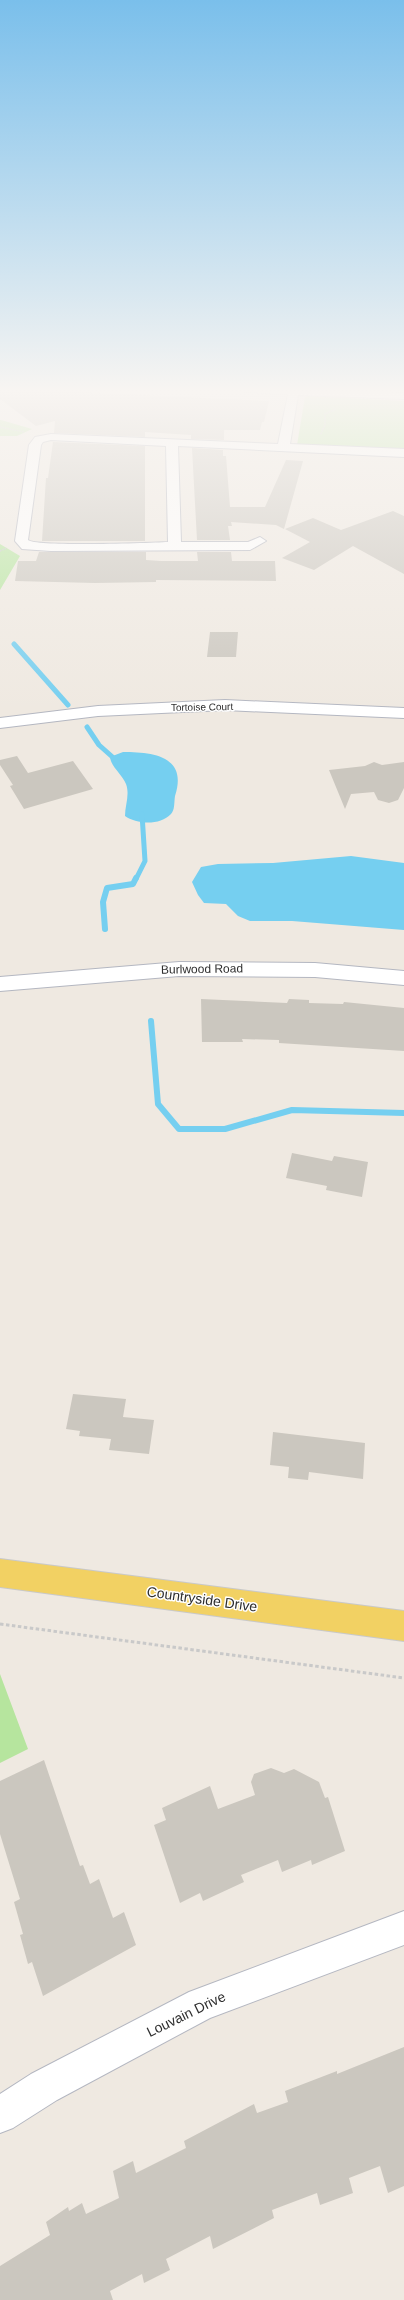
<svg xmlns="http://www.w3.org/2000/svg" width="404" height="2300" viewBox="0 0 404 2300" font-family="Helvetica,sans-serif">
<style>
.green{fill:#b6e59e}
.water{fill:#75cff0}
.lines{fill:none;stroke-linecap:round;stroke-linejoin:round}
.stream-far1{stroke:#75cff0;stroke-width:5}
.stream{stroke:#75cff0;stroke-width:6}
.building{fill:#cbc7bf}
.minor-casing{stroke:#b4b7c1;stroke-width:2}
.major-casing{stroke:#c9c9c9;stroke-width:2}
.path-far1{stroke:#c9c9c9;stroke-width:1.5;stroke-dasharray:1.5 1;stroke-linecap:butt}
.path{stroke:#c9c9c9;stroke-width:3;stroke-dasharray:3.5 2.5;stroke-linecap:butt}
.minor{fill:#fff;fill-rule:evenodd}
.major{fill:#f2d163;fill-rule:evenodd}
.labels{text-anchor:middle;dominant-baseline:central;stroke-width:3;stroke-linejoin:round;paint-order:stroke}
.far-street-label{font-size:10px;fill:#2e2e2e;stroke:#fff}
.street-label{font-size:12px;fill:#2e2e2e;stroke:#fff}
.near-street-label{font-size:14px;fill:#2e2e2e;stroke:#fff}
</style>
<rect width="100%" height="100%" fill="#efe9e1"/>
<path class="green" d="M308,396L404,401V451L297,445L305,397Z
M0,420H1L32,429L17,436H0Z
M0,544L20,556L0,590Z
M0,1674L28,1749L0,1763Z"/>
<path class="water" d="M123,752C153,752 188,756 175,796C174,802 175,810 171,814C160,826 136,824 125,816C125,805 130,795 126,784C122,774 111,767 110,757Z
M351,856L404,863V930L292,921H250L238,916L226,904L204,903L198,895L192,882L201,867L218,864L273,863Z"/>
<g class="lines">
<path class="stream-far1" d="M14,644L68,705
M87,727L99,745L117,761
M136,879L145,861L142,814"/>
<path class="stream" d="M105,929L103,902L107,888L133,884L136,878
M151,1021L158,1104L179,1129H225L292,1110L404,1113"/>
</g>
<path class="building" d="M0,389H61L60,391L269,401L264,422H262L260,430H224V440L191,439V435L145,432V437L54,433L55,421L36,426L0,399Z
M53,442L145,446V541H42L46,478H48Z
M192,448L223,450V456H226L230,507H265L286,460L303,461L284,529L276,525L231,522L232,526H228L230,540H197Z
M393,511L404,516V574L353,546L314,570L282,558L310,542L285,529L313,518L341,530Z
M39,552H146V560L161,561H198L197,552H231L232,561H275L276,581L156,580V582L95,583L15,581L18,561H36Z
M210,632H238L236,657H207Z
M17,756L28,773L73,761L93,789L24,809L10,786L13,785L0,765V760Z
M374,762L382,765L404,762V788L398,800L389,803L378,800L374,792L351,794L345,809L329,770L365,766Z
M201,999L287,1003L289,999L309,1000V1003L343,1004L344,1002L404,1008V1051L279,1043V1040L242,1039L243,1042H202Z
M292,1153L332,1161L334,1156L368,1162L362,1197L326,1190L327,1186L286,1178Z
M73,1394L126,1399L123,1417L154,1420L149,1454L109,1450L111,1439L79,1436L80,1431L66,1429Z
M273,1432L365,1443L363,1479L309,1472L308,1480L288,1478L289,1467L270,1465Z
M44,1760L80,1866L83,1865L90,1884L99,1879L113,1918L124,1912L136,1945L43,1996L32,1962L28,1964L20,1935L23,1934L14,1902L20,1899L0,1834V1781Z
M271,1768L284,1773L294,1769L319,1782L325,1798L328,1797L345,1851L312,1865L311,1860L282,1872L278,1860L241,1875L244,1882L203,1901L200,1893L180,1903L154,1825L166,1820L162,1808L210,1786L218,1809L255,1795L251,1782L254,1774Z
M404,2047V2186L388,2193L380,2166L349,2178L353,2193L320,2205L317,2193L272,2210L274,2218L213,2249L210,2236L166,2259L170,2270L144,2283L142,2274L110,2291L113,2300H0V2266L50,2235L46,2222L68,2207L69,2211L82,2203L86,2214L119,2198L113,2171L133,2161L136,2173L186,2148L184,2141L254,2104L257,2113L288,2102L285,2091L337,2071V2074Z"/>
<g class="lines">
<defs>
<path id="minor" d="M240,389H312L404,393V399L298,395L290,444L404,449V457L178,446L181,542H248L260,537L266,541L250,550L51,551L22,549L15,541L29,445L35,437L51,434L278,444L288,394L245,392ZM51,440L166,446L168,542C149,543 36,547 28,540L41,445L43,442Z
M225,700L404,708V718L225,710L98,716L0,728V718L98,706Z
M179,962L315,963L404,971V985L315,977L179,976L0,991V977Z
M404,1911V1945L210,2018L57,2100L13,2128L0,2133V2094L31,2074L189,1992Z"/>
<path id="major" d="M0,1559L404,1611V1641L0,1587Z"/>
</defs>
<use href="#minor" class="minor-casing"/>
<use href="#major" class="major-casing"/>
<path class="path-far1" d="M0,427L24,432
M321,434L325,425V414L336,409
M0,551L7,548"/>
<path class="path" d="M0,1624L404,1678"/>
<use href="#minor" class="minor"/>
<use href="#major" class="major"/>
</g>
<linearGradient id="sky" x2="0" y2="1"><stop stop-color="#7abfeb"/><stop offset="0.55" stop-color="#f8f5f2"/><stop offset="1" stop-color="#f8f5f2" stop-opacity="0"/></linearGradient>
<rect width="404" height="711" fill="url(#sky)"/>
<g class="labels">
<g class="far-street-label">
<text transform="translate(202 707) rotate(-1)">Tortoise Court</text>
</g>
<g class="street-label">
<text transform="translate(202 969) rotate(-1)">Burlwood Road</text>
</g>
<g class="near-street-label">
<text transform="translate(202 1599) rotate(8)">Countryside Drive</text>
<text transform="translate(186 2014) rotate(-26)">Louvain Drive</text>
</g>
</g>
</svg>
